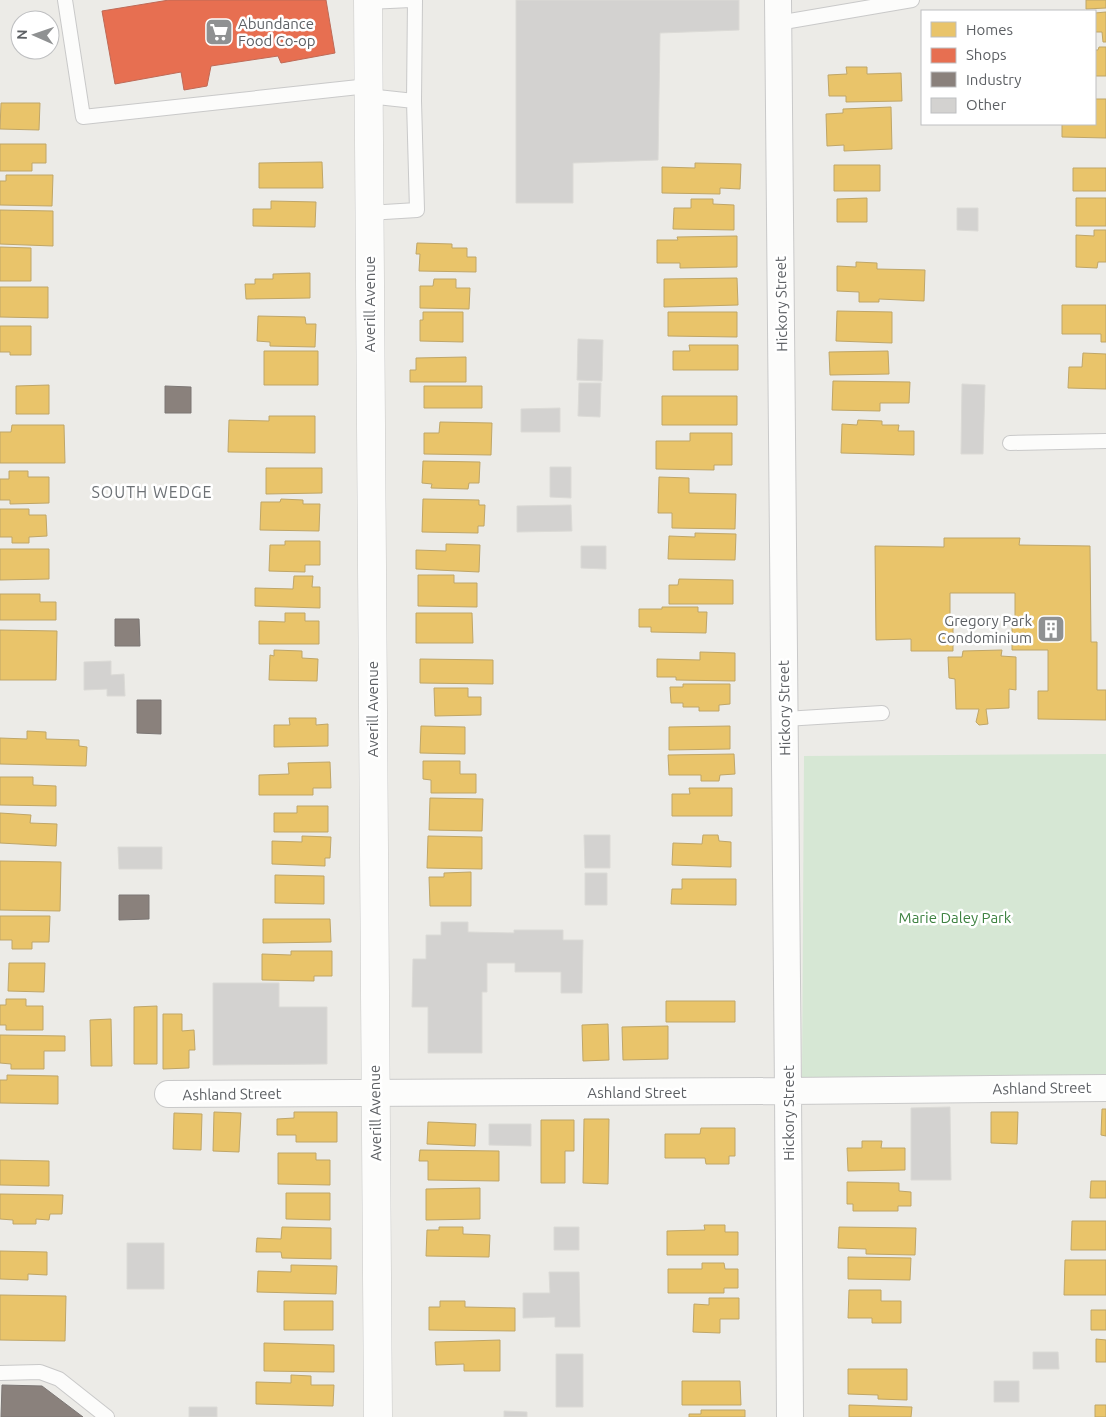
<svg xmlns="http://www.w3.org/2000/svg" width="1106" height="1417" viewBox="0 0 1106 1417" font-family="Ubuntu,sans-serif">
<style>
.green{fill:#d6e7d4}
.homes{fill:#e9c46a;stroke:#bfa668}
.shops{fill:#e76f51;stroke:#be6a57}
.industry{fill:#8a817c;stroke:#7c7775}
.building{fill:#d3d2d0;stroke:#dbdad6}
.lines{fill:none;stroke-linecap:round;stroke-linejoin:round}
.lane-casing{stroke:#c9c9c9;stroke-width:16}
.street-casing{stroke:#c9c9c9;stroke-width:28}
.secondary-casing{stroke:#c9c9c8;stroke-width:29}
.lane{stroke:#fcfcfb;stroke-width:14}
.street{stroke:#fcfcfb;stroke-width:26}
.secondary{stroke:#fcfcfb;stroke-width:28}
.labels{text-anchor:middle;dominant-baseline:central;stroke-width:5;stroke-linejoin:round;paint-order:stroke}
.poi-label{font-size:15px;fill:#5d6064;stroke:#fff;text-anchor:start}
.street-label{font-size:15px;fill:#5d6064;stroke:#fff}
.park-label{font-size:15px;fill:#3e8241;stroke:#fff}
.neighbourhood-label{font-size:16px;letter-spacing:1px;fill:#6e7276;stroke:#fff}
</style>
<rect width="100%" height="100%" fill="#ecebe7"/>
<path class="green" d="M1106,754V1079L802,1081L804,756Z"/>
<path class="homes" d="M1086,0H1106V8L1086,9Z
M1106,12V42H1103L1102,32H1095V13Z
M1099,47H1106V76H1095V50H1098Z
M846,67H867V74L901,73L902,101L846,102V96H829L828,75L847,74Z
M1095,99H1106V138L1062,137V124H1095Z
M1,103H40L39,130L0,129Z
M891,107L892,149L844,151V145L827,146L826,114L843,113V109Z
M0,144H46V163H32V171H0Z
M322,162L323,188H259V163Z
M695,163L741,164L740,189L720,188V194L662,193V167L695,168Z
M834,165H880V191H834Z
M1073,168H1106V191H1073Z
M6,175H53L52,206L0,205V181H6Z
M867,198V222H837V199Z
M1076,198H1106V226H1076Z
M691,199H713V204L734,205V230L673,229L674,208H691Z
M271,201L316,202L315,227L253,226V209H271Z
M0,210L53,211V246L0,244Z
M1094,230H1106V262H1098L1097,268L1076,267V235L1094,236Z
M737,236V267L680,268V263H657V240H678L677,237Z
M417,243L452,244V248H467V257H476V272L419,271L420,254H416Z
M0,247L31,248V281H0Z
M856,262L877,263V269L925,270L924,301L879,299V302H859V292L837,291V266L856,267Z
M310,273V298L246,299L245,284H255V279H273V274Z
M737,278L738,305L664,307V279Z
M434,279H456V288H470L469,309L420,308V286H433Z
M0,287H48V318L0,317Z
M1062,305H1106V342H1101V334H1062Z
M837,311L892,312V343L836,341Z
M423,312H463V342L420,341V320H423Z
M668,312H737V337L668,336Z
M258,316L305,317L306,324H316L315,347L270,346V342L257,341Z
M0,326H31V355H10V352H0Z
M689,345H738V370H673V351H690Z
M264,351H318V385H264Z
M888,351L889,374L830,375L829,352Z
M1083,353L1106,354V389L1068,388L1069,367H1082Z
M466,357V382H410V370H416V358Z
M833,381L910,382L909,403H880V411L832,410Z
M49,385V414H16V386Z
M424,386H482V408H424Z
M662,396H737V425H662Z
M269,416H315V453L228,452L229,420L269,421Z
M858,420L882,421V425H899L898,431H914V455L841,453L842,424L857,425Z
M440,422L492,423L491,455L424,454V433H439Z
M12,425H64L65,463H0V432H11Z
M690,433H732V465H714V470L656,469V441H690Z
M423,461L480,462L479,483H469L468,489L431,488L432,484L422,483Z
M266,468H322V493L266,494Z
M9,471H28V477H49V503L10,504V500H0V479H9Z
M659,477L689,478V493L736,494L735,529L672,528V513H658Z
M281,499L303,500V504H320L319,531L260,530L261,502H280Z
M423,499L479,500V505H485L484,526H478V533L422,532Z
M0,509H29V515H46L47,536L29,537V543H12V537H0Z
M695,533L736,534L735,560L668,559L669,536L695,537Z
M944,538H1020L1019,545L1090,546L1091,642H1097V690H1106V720L1038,719V691H1048V650H1012V619L1015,618V593H950V618L953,619V651H911V639L876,640L875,546L944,547Z
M285,541H320V565H305V572L269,571L270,545H285Z
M446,544L480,545L479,572L416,569V550L446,551Z
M0,549H49V579L0,580Z
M418,575H454V583H477V607L418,606Z
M294,576H313L312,587H320V608L255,606V588L293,589Z
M679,579L733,580V604H669V585H678Z
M0,594H40V602H56V620H0Z
M662,607H698V612H707L706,633L651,632V627H639V609H662Z
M285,613H305V621H319V644H259V621L285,622Z
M416,613H472L473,643H416Z
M0,630L57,631L56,680H0Z
M274,650L302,651V658L318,659L317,681L269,680L270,655L274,656Z
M1002,650L1001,656L1016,657V690L1009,689V708L986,709L988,724L979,725L976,722L979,709H956L955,679L949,678L948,657H962L963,651Z
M700,652L735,653V681L676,680V677H657V659L700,660Z
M420,659L493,660V684L420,683Z
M683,684H730V704L719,705V711H699V707H683V703H671L670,687H683Z
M434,688H468V697H481V715L435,716Z
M289,718H316V725L328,724V746L274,747V725H290Z
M421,726L465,727V754L420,753Z
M730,726V749L669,750V727Z
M27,731L46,732V739L79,740V746L87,747L86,766L0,764V738L27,739Z
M734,754L735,774L720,775L719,781H701V775H669L668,755Z
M423,761H460V774H476V793H431V780L423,779Z
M330,762L331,788H313V795H259V775L289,774L288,763Z
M0,777H33V785L56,786V806L0,805Z
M689,788H732V816H672V794H690Z
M430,798L483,799L482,831L429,830Z
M297,806H328V832H274V813H297Z
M0,813L31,815L30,823L57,824L56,846L0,843Z
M703,835H718L719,841L731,842V867L672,865L673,843L702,844Z
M302,836L331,837L330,858H325V866L272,864V841L302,842Z
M428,836L482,837V869L427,868Z
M0,861L61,862L60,911L0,910Z
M471,872V906H430L429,877H444V873Z
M275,875L324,876V904L275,903Z
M682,879H736V905L671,904L672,889H682Z
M0,916H50L49,942H32V949H12V940H0Z
M263,919H330L331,942L263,943Z
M291,951H332V976H314V981L262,980V954L291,955Z
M9,963H45L44,992L8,991Z
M6,999H26V1006H43V1030H6V1025H0V1005H6Z
M666,1001H735V1022H666Z
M157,1006V1064H134V1007Z
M163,1014H182V1031L194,1030L195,1050H189V1068L163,1069Z
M111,1019L112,1066H91L90,1020Z
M608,1024L609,1060L583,1061L582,1025Z
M668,1026V1059L623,1060L622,1027Z
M0,1035L65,1036V1051H44V1069H11V1064L0,1063Z
M7,1075L58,1076V1104L0,1103V1080H7Z
M1102,1109H1106V1136L1101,1135Z
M214,1112L241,1113L239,1152L213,1151Z
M294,1112H337V1142H296V1135H277V1119L294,1118Z
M991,1112H1018L1017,1144L991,1143Z
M174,1113L202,1114L201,1150L173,1149Z
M584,1119H609L608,1184L583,1183Z
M541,1120H574V1151H565V1183H541Z
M428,1122L476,1124L475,1146L427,1144Z
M701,1128H735V1156H729V1164H706L705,1158H665V1134H700Z
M862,1141H882L881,1148H905V1170L848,1171L847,1148H862Z
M420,1150L499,1151V1181L428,1180V1161H419Z
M278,1153H316V1160H330V1185L278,1184Z
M0,1160L49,1161V1186L0,1185Z
M1091,1181H1106V1198H1090Z
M847,1182L899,1183V1191L911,1192V1206H898V1211H853V1204H847Z
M480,1188V1219L426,1220V1189Z
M286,1193H330V1220L286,1219Z
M0,1194L63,1195L62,1214H50L49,1220L36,1219V1224H13V1220L0,1219Z
M1072,1221H1106V1250H1071Z
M704,1225H725V1232H738V1255H667V1231L705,1230Z
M282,1227L331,1228V1259L282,1258L281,1252H256L257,1238L281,1239Z
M439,1227H463V1234L490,1235L489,1257L426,1256L427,1230H439Z
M839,1227L916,1228L915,1255L866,1254V1249L838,1248Z
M0,1251L47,1252V1275L28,1274V1280L0,1279Z
M848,1257L911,1258L910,1280L848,1279Z
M1065,1260H1106V1295H1064Z
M702,1263H724L725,1269H738V1288H724V1293H668V1269H702Z
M291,1265L337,1266L336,1294L257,1292L258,1271L291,1272Z
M849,1290H881V1301H901V1323H872V1318H848Z
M0,1295L66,1296L65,1341L0,1340Z
M709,1298H739V1319H720V1333L693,1332L694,1304L709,1305Z
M284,1301H333V1330H284Z
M440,1301H465V1307L515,1308V1331L429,1330V1307H440Z
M1091,1310H1106V1330H1091Z
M1096,1339L1106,1340V1362H1096Z
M500,1340V1371H464V1364L436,1365L435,1342Z
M264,1343L334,1345V1372L264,1371Z
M848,1369H907V1400L878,1399V1395L848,1394Z
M291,1375L311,1376V1385H334L333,1406L256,1404V1382L291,1383Z
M682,1381H740L741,1405H682Z
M849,1405L912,1407L911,1417H849Z
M1095,1405H1106V1417H1095Z
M701,1410H745V1417H689V1414H701Z"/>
<path class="shops" d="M169,0H326L335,53L281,63L278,56L211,66L207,86L184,90L181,72L115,84L102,11Z"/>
<path class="industry" d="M165,386L191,387V413H165Z
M115,619H139L140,646H115Z
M137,700H161V734L137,733Z
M119,895H149V919L119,920Z
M2,1385L42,1386L83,1417H1Z"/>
<path class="building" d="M516,0H739V30L660,33L658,160L573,163V203H516Z
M957,208H978V231L957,230Z
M578,339L603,340L602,381L577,380Z
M579,383H601L600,417L578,416Z
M962,384L985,385L983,454H961Z
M560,408V432H521V409Z
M550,467H571V498L550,497Z
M571,505L572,531L517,532V506Z
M581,546H606V569L581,568Z
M111,661V675L124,674L125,696H107V689L84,690V662Z
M584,835H610V868H585Z
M118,847H162V869H119Z
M585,873H607V905H585Z
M441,922H468V932L514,933V930H563V940H583L582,993H561V972H515V963H487V992H482V1053H428V1007H412L413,959H426V935H441Z
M213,983H279V1007H327V1064L213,1065Z
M950,1107L951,1180H911V1108Z
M489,1124H531V1146L489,1145Z
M554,1227H579V1250H554Z
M127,1243H164V1289H127Z
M549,1272H579L580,1327H555V1317L523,1318V1293H550Z
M1033,1352H1058L1059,1369H1033Z
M556,1354H583V1407H556Z
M994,1381H1019V1402H994Z
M189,1407H217V1417H189Z
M504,1411L527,1412V1417H504Z"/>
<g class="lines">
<defs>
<path id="lane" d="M65,0L83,117L368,86
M368,2L411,0
M778,23L912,0
M368,96L414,101L415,0
M368,213L417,210L414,101
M1010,443L1106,441
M785,719L882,713
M0,1373L40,1372L59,1379L107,1417"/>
<path id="street" d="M778,0L788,1091L790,1417
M168,1094L788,1091L1106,1088"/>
<path id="secondary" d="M368,0L378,1417"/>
</defs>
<use href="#lane" class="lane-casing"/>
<use href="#street" class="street-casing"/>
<use href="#secondary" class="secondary-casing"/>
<use href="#lane" class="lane"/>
<use href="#street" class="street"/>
<use href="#secondary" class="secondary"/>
</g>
<defs>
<symbol id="supermarket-square" viewBox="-11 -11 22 22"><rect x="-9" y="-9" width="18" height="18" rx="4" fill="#8f9192" stroke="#fff"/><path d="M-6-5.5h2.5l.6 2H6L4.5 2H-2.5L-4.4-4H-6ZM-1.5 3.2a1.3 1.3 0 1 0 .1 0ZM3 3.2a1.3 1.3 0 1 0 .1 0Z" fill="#fff"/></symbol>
<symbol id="building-square" viewBox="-11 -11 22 22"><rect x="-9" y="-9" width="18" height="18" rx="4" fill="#8f9192" stroke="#fff"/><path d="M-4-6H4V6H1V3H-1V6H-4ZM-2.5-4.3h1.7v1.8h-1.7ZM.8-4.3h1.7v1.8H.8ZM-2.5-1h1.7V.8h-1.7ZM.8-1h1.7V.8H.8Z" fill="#fff"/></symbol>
</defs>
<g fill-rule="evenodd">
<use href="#supermarket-square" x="203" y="16" width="32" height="32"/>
<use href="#building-square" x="1035" y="613" width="32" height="32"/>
</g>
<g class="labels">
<g class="poi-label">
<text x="238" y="23">Abundance<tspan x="238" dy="17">Food Co-op</tspan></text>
<text x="1032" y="620" text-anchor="end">Gregory Park<tspan x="1032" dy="17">Condominium</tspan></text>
</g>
<g class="street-label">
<text transform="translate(369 304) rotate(-90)">Averill Avenue</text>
<text transform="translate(781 304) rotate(-91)">Hickory Street</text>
<text transform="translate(784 708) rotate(-91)">Hickory Street</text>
<text transform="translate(372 709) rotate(-90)">Averill Avenue</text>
<text transform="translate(1042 1088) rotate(-1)">Ashland Street</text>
<text x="637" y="1092">Ashland Street</text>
<text transform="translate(232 1094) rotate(-1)">Ashland Street</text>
<text transform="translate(375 1113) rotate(-91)">Averill Avenue</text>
<text transform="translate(788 1113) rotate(-90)">Hickory Street</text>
</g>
<g class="park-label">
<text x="955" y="917">Marie Daley Park</text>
</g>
<g class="neighbourhood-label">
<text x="152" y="492">SOUTH WEDGE</text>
</g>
</g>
<rect x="921" y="10" width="175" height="115" fill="#ffffff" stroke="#bebfc1"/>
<rect x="931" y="22" width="25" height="15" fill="#e9c46a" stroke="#bebfc1"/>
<text x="966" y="35" font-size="15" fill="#5d6064">Homes</text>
<rect x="931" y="48" width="25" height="15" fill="#e76f51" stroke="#bebfc1"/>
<text x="966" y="60" font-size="15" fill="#5d6064">Shops</text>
<rect x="931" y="72" width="25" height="15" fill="#8a817c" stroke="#bebfc1"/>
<text x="966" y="85" font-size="15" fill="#5d6064">Industry</text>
<rect x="931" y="98" width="25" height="15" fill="#d3d2d0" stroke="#bebfc1"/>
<text x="966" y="110" font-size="15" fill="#5d6064">Other</text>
<g transform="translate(35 35) rotate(272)"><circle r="24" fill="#ffffff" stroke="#bebfc1"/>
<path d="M0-4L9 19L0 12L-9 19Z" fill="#8f9192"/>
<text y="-8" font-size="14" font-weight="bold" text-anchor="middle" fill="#5d6064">N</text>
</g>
</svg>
